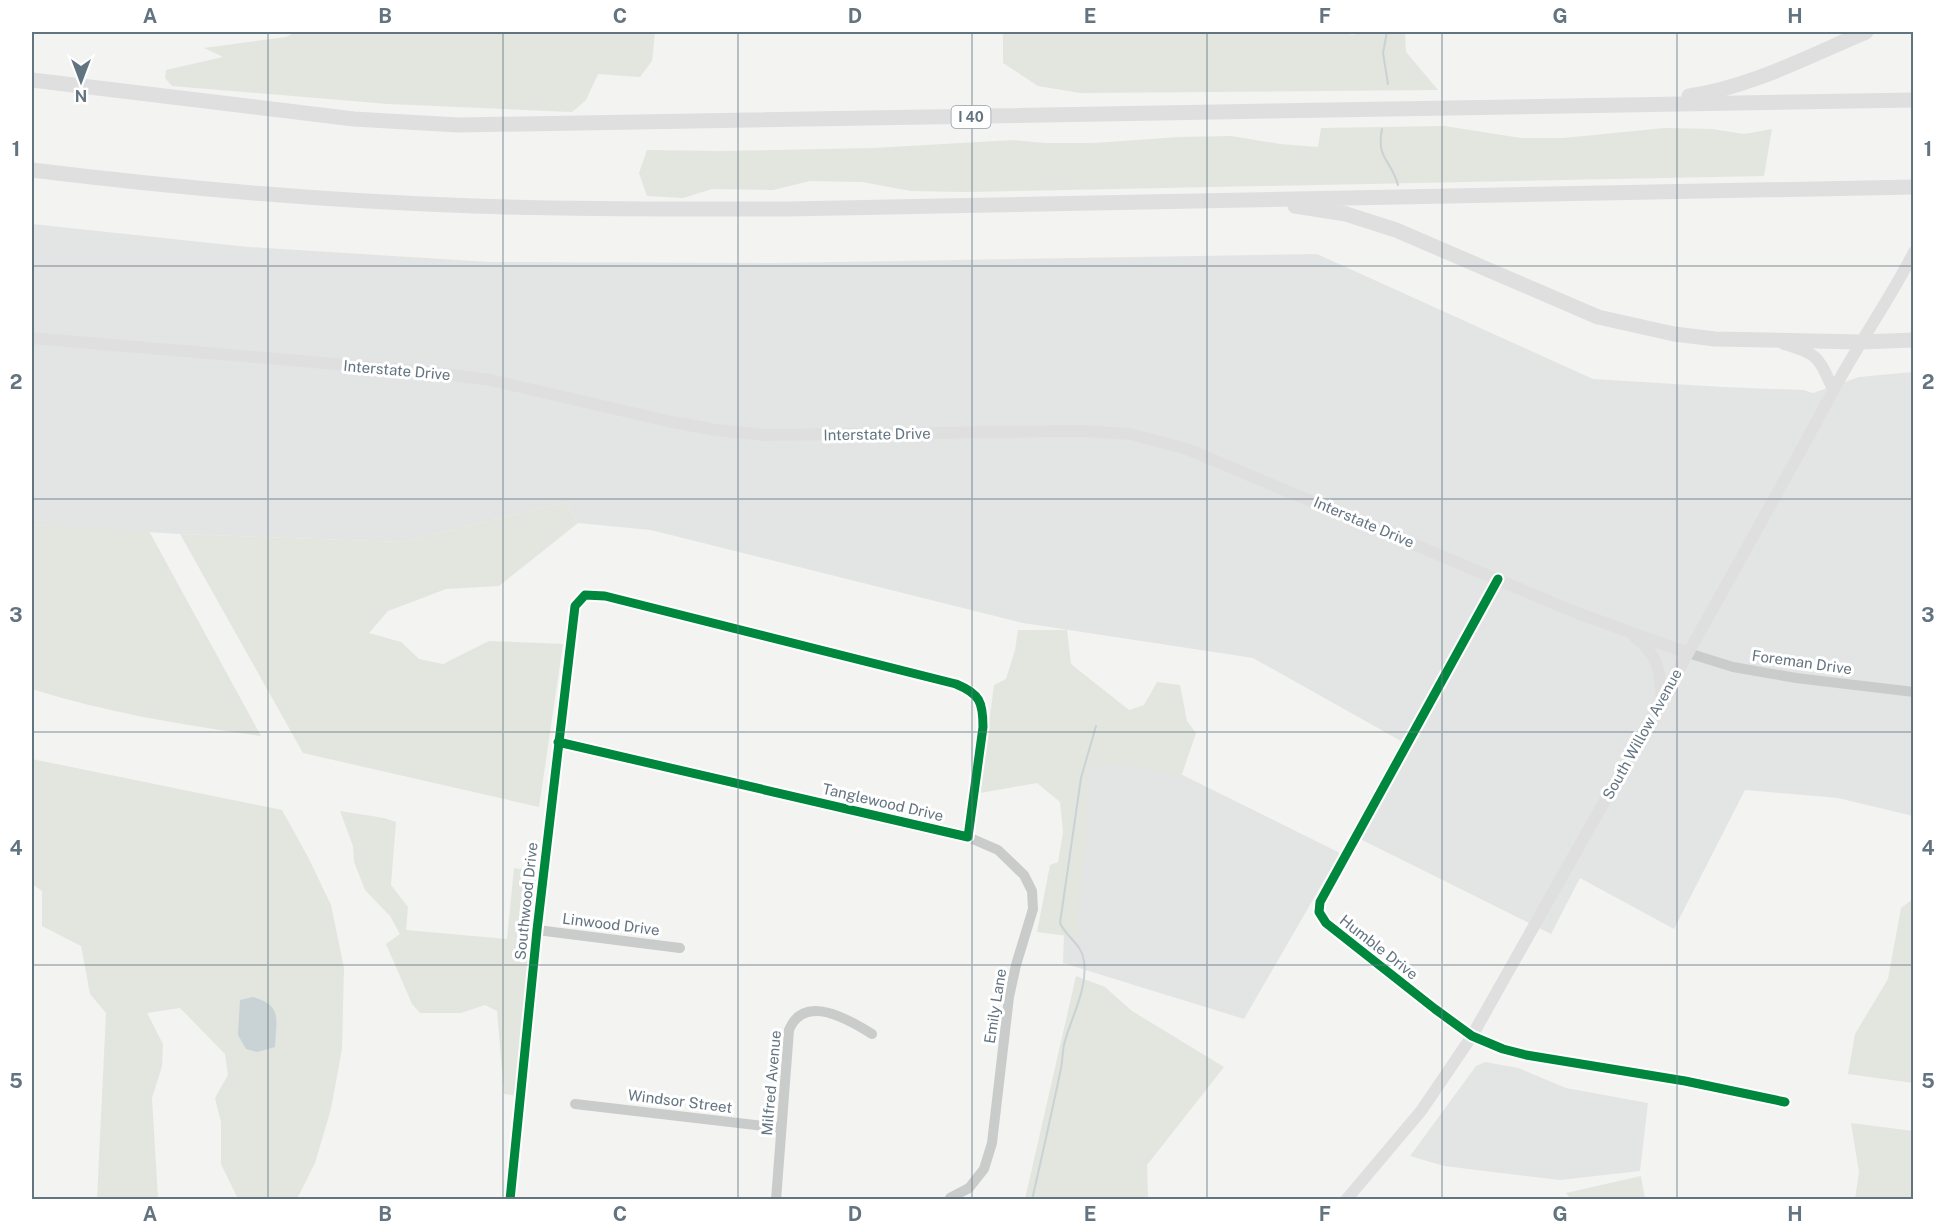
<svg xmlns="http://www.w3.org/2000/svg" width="1945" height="1231" viewBox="0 0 1945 1231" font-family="'Public Sans',sans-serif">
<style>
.built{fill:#e3e5e4}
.green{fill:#e2e6df}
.water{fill:#c9d2d4}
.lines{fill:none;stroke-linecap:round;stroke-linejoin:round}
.stream{stroke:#c9d2d4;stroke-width:2}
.minor{stroke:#cacccc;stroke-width:10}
.major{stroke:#dfdfe0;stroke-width:12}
.highway{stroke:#dfdfe0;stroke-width:15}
.cycleway-casing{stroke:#fff;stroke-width:13}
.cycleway{stroke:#00873e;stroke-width:9}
.grid{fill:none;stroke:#637481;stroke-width:1.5;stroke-opacity:0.55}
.labels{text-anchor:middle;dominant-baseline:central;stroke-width:6;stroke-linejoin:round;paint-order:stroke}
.shield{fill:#fff;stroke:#929ea7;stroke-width:1.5}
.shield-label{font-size:14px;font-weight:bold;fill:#637481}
.street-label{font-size:15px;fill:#637481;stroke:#fff}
.neatline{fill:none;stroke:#637481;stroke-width:2}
.grid-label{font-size:20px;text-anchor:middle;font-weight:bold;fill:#637481}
</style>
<rect width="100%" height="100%" fill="#f3f3f1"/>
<path class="built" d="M32,224L248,247L490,262L776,263L1317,254L1593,379L1723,387L1803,390L1813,393L1859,377L1913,372V816L1838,798L1745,790L1674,929L1580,878L1551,934L1350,834L1401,741L1253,658L1023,623L651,530L578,523L566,502L402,542L180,534L32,525Z
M1134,751L1340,853L1244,1019L1063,963L1070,753Z
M1485,1062L1518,1068L1566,1088L1648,1103L1640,1171L1560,1180L1444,1166L1410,1156L1476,1066Z"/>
<path class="green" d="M296,32H655L652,61L640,77L598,74L586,100L572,112L388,104L172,86L165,78L166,70L223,57L204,48L286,37Z
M1003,32H1345L1352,35L1365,32H1405L1406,52L1438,90L1080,93L1038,86L1003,63Z
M1444,126L1521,138H1563L1665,128L1712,129L1744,134L1772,129L1764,176L965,192L911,191L862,182L810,181L773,190L712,189L683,198L647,196L639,173L647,150L719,151L874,148L1013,140L1044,143H1094L1179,137L1231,136L1280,144L1318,147L1321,128Z
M566,502L578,523L499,586L446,589L388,611L369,633L401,642L419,659L443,664L489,641L563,644L539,807L303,753L180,534L402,542Z
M32,525L149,531L261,736C184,725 107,713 32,689Z
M1018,630H1067L1071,664L1129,710L1144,705L1157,682L1180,685L1187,721L1196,733L1181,777C1152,771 1117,759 1088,768L1087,829L1076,937L1037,932L1050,865L1058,862L1063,832L1060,802L1037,783L980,793L994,685L1006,679L1015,650Z
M32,759L282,810L309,859L331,905L344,968L342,1049L331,1109L315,1163L297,1199H238L221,1164V1122L215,1098L228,1075L225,1054L180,1008L147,1013L163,1044L162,1066L152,1098L158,1199H97L106,1013L90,994L81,946L42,926V891L32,884Z
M340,811L384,818L396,822L391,885L408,907L406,930L507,939L514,868L538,872L517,1096L504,1094L497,1011L485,1005L461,1013H420L412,1004L386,944L400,934L390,916L365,890L354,862L353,846Z
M1913,899V1083L1848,1074L1855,1034L1888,979L1901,908Z
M1076,976L1105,987L1132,1011L1224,1067L1147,1165L1148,1199H1025Z
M1851,1123L1913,1131V1199H1855L1859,1172Z
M1641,1176L1645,1199H1571L1566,1193Z"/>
<path class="water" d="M253,997C283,1006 276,1019 275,1047L257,1052L246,1049L238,1035L240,1000Z"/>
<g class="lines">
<path class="stream" d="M1387,32L1383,53L1388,84
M1382,129C1376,159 1391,159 1398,185
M1032,1200C1042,1156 1052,1112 1061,1068C1063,1060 1062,1050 1065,1041C1072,1016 1088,987 1084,961C1082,944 1066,937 1060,923L1081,778L1096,726"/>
<path class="minor" d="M1498,579L1320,902L1319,912L1326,923L1435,1009L1472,1036L1503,1049L1526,1055L1685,1081L1785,1102
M1688,653L1733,667L1796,678L1914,692
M537,930L680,948
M575,1104L781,1128
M950,1198L969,1188L984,1169L992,1143L1009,997L1016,965L1033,909L1032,891L1024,875L998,850L968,837
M510,1200L537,930L575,606L585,595L605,596L956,684C980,694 983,702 983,727L968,837L558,742
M776,1200L789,1030C804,993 848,1019 872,1034"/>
<path class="major" d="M32,338L429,372L490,380L672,422L716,430L764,435L1083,431L1130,434L1187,449L1577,613L1688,653
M1784,344C1819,354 1818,357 1833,389
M1635,637C1660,657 1659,670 1662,700
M1346,1200L1421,1111L1472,1036C1592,822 1715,609 1832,393C1857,345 1889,301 1914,252"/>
<path class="highway" d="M32,80L354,119L458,125L1914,100
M1689,96C1751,87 1809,56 1866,32
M32,170C178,188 326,201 474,206C579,210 683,209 787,209L1914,187
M1295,206L1346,214L1396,230L1598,317L1674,334L1715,339L1861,342L1914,340"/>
<defs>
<path id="cycleway" d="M1498,579L1320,902L1319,912L1326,923L1435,1009L1472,1036L1503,1049L1526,1055L1685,1081L1785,1102
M510,1200L537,930L575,606L585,595L605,596L956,684C980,694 983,702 983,727L968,837L558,742"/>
</defs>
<use href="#cycleway" class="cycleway-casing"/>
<use href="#cycleway" class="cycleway"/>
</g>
<path class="grid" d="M268,32V1200M503,32V1200M738,32V1200M972,32V1200M1207,32V1200M1442,32V1200M1677,32V1200M32,266H1914M32,499H1914M32,732H1914M32,965H1914"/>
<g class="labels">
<rect class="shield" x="951.5" y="106" width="39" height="22" rx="4.5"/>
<g class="shield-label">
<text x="971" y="117">I 40</text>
</g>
<g class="street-label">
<text transform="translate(397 370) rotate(5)">Interstate Drive</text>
<text transform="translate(877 434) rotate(-1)">Interstate Drive</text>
<text transform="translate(1364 522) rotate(23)">Interstate Drive</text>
<text transform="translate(1802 662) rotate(8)">Foreman Drive</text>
<text transform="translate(1642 734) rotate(-61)">South Willow Avenue</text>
<text transform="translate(883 802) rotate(13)">Tanglewood Drive</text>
<text transform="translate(526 901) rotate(-84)">Southwood Drive</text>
<text transform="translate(611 924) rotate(7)">Linwood Drive</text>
<text transform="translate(1379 947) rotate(38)">Humble Drive</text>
<text transform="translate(995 1006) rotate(-81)">Emily Lane</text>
<text transform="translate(771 1083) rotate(-85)">Milfred Avenue</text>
<text transform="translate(680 1101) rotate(7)">Windsor Street</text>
</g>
</g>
<rect width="1945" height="1231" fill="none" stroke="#ffffff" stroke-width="66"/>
<g transform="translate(81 81) rotate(180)" stroke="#ffffff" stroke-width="4.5" paint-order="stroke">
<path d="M0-4.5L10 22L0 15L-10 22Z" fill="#637481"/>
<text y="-9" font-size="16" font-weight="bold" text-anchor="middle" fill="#637481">N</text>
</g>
<rect x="33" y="33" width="1879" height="1165" class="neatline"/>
<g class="grid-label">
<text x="150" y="23">A</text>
<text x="385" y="23">B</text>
<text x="620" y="23">C</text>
<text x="855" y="23">D</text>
<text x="1090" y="23">E</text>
<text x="1325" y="23">F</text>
<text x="1560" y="23">G</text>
<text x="1795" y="23">H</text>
<text x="16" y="156">1</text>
<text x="1928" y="156">1</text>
<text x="16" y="389">2</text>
<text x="1928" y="389">2</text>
<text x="16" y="622">3</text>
<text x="1928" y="622">3</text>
<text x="16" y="855">4</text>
<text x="1928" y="855">4</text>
<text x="16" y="1088">5</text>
<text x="1928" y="1088">5</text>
<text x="150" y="1221">A</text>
<text x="385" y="1221">B</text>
<text x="620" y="1221">C</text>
<text x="855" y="1221">D</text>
<text x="1090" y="1221">E</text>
<text x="1325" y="1221">F</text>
<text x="1560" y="1221">G</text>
<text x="1795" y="1221">H</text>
</g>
</svg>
